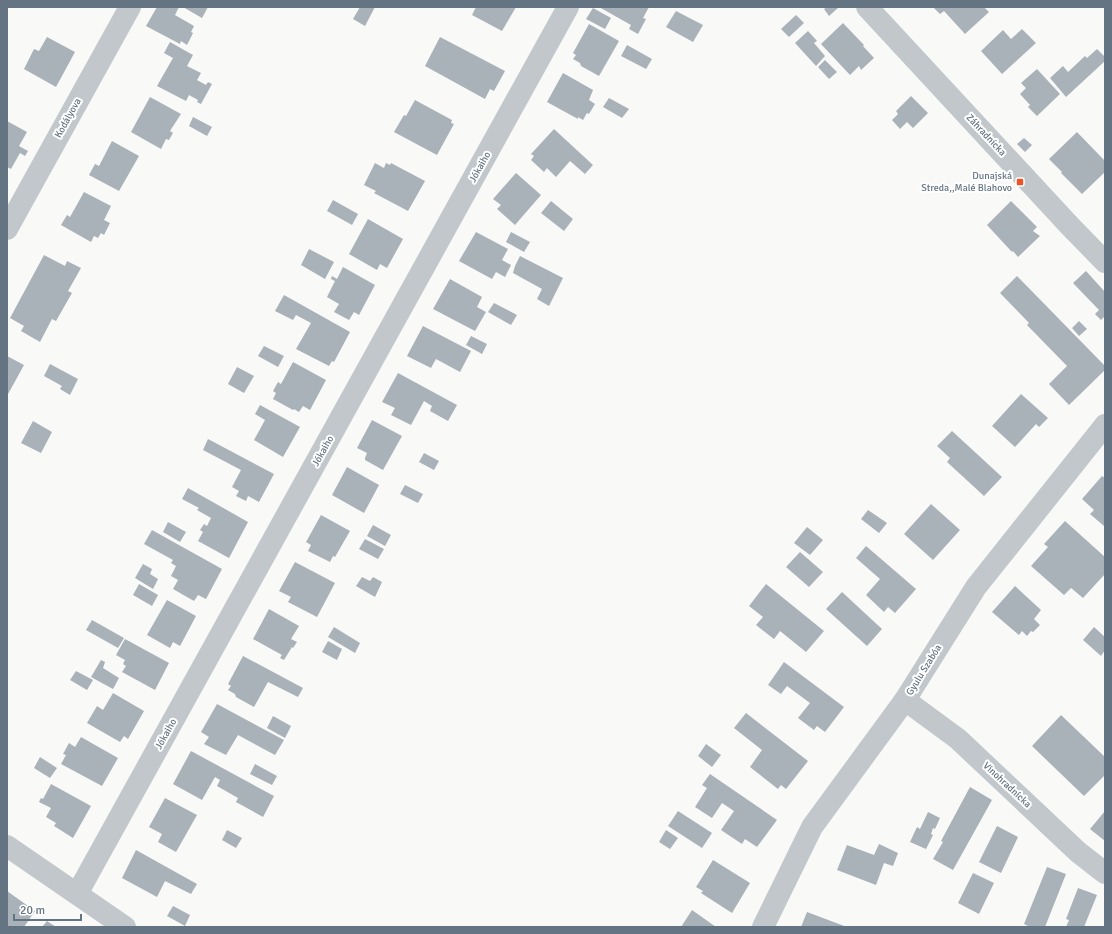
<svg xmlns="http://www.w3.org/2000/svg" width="1112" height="934" viewBox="0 0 1112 934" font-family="Signika,sans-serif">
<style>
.building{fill:#a9b2b8}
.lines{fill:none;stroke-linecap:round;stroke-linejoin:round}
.minor{stroke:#c2c7cb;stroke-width:22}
.tertiary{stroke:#c2c7cb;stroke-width:22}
.poi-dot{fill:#e75729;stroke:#fff;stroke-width:1.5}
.labels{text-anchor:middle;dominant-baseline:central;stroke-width:4;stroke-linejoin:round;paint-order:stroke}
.street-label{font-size:10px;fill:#647482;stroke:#fff}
.poi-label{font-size:10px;fill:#647482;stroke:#fff;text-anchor:end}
</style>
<rect width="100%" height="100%" fill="#f9f9f7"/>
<path class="building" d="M157,7H179L175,15L194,26L191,32L193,33L187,45L181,41L180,44L146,26Z
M183,7H208L202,18Z
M360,7H375L365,26L353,19Z
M476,7H516L502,31L472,15Z
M599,7H649L643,18L646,19L638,34L629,29L631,25Z
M827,7H837L838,8L829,16L824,9Z
M933,7H984L989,12L965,34L944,11L940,14Z
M593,8L611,18L605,29L586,19Z
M676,11L703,25L693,42L666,27Z
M796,15L804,23L789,37L781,29Z
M843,23L864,45L863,46L874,58L861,70L859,66L850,75L821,44Z
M589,24L619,41L599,76L581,66L580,63L573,59L576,55L573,53Z
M1022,29L1036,43L1002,74L981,51L1003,30L1011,39Z
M808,31L817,41L814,43L825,56L816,66L795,43Z
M47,37L75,52L56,87L24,69L34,49L39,51Z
M440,37L505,71L494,91L490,89L485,99L425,66Z
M170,42L193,55L187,66L201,73L197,80L206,85L208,82L212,84L201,104L197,102L198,100L189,95L186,101L157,86L173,58L164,53Z
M627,45L652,59L646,69L621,56Z
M1097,49L1105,57V61L1066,97L1050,78L1063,66L1068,72L1085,56L1087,58Z
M825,60L837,72L829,79L818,67Z
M1037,69L1060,94L1037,116L1028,107L1030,105L1020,94L1026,88L1021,83Z
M563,73L593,90L589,100L595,104L589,114L587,113L583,120L578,117V119L547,102Z
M911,96L928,113L913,128L907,122L900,129L892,120L898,114L896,111Z
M150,97L181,114L170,131L173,133L169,140L166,139L161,149L131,132Z
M609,98L629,109L622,118L603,107Z
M415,100L452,120L451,123L454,124L437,155L394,132L404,115L406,116Z
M193,117L212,127L207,136L189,126Z
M7,121L27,132L19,146L28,151L25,156L20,153L11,169L7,167Z
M554,129L593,165L585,174L570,161L556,177L547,168L544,172L531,160L534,156L531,154Z
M1077,132L1105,161V172L1082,194L1061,173L1062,172L1049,159Z
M1024,138L1032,145L1025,152L1017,144Z
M112,141L139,156L119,191L89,175L95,164L99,166Z
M375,163L384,168L386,163L390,165L391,163L425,181L408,211L374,193L376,191L364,185Z
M516,173L541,195L515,225L497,209L501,205L493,199Z
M84,192L111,206L104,220L110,223L104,235L101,233L98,238L94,236L91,242L61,225L67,215L70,217Z
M333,200L358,214L352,225L327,211Z
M551,201L573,219L564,231L541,213Z
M1011,201L1037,227L1033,231L1040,236L1018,257L1013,251L1012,252L987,225Z
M368,219L403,239L387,268L380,264L377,270L349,254Z
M476,232L508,249L502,260L511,265L505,277L496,272L492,279L459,261Z
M511,232L530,242L524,252L506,242Z
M309,249L334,262L325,279L301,265Z
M44,255L65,266L67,261L81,268L68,291L72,293L56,321L52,319L40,342L21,331L24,326L10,318Z
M520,256L563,278L549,306L537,299L542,289L513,273L515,266Z
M343,267L375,285L359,315L354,312L349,320L334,312L339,304L327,297L335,281L331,279L332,276L337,279Z
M1086,271L1105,292V316L1101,320L1095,314L1099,310L1073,283Z
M1017,276L1105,366V370L1069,405L1049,384L1067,366L1027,325L1029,323L1000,293Z
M450,279L482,297L477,307L486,312L475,331L433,309Z
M284,295L350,332L334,362L332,361L329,366L296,349L311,323L296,315L293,320L275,311Z
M494,303L517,315L511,325L488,312Z
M1079,321L1087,329L1079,336L1072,328Z
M423,326L471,351L460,372L436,359L431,368L407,356Z
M471,336L487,344L482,354L466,345Z
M264,346L284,356L278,367L258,356Z
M7,356L24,365L7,396Z
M293,362L326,380L310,410L303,406L299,412L294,409L293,410L273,399L276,393L273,391L278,382L281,384Z
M50,364L78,379L70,395L60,389L62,386L44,376Z
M237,367L254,376L244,393L228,384Z
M398,373L457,405L448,421L430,411L432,406L424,401L411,425L391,415L395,408L382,402Z
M1021,394L1048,418L1039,427L1036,424L1015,447L992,426Z
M260,405L300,427L283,457L254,440L265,420L255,414Z
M372,420L402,436L383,470L365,460V458L367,453L357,448Z
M33,421L52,432L41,453L21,443Z
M952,431L1002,477L984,496L947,462L950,458L937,446Z
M208,439L274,474L259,502L248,496L246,501L236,496L239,491L232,487L241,470L203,450Z
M424,453L439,461L434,470L419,462Z
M347,467L379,485L364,513L332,495Z
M1102,476L1105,478V524L1104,526L1090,514L1094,510L1082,499Z
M405,485L423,494L418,503L400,494Z
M188,488L248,522L229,558L198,541L203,532L200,530L204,524L207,526L211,518L197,510L199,508L182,499Z
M931,504L960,530L933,560L904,534Z
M868,510L887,523L879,533L861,519Z
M321,515L350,531L335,557L333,556L330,562L308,551L311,545L306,542Z
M1065,521L1105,557V574L1083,598L1071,588L1064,595L1031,566L1048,547L1044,544Z
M168,522L186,532L180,542L163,532Z
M373,525L391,535L385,546L367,536Z
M807,527L823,540L810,555L794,543Z
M152,530L222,569L206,599L198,595L194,601L173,589L178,580L171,576L176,566L171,563L173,560L144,544Z
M365,539L384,549L378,559L359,549Z
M866,546L916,589L895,613L888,607L884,612L866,595L880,579L856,558Z
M800,552L823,572L809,587L786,567Z
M295,562L335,583L317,617L288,602L291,597L279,591Z
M143,564L152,569L150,574L158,579L153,589L135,578Z
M362,577L370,581L373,577L382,582L375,597L356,586Z
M139,584L158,595L152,606L133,595Z
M766,584L824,631L806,652L780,631L774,639L756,625L763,617L749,606Z
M1015,586L1041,610L1034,619L1040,625L1033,632L1031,631L1027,636L1022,631L1019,635L992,612Z
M842,592L882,629L867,646L826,609Z
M167,600L196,616L180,646L173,642L170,648L147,635Z
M269,609L299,626L291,639L297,642L293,648L292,647L284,660L280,658L282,655L253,639Z
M92,620L124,638L118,648L86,630Z
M334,627L360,643L355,653L328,637Z
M1094,627L1105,637V650L1101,656L1083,640Z
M125,639L169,663L155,690L122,672L126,666L123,664L125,660L116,655Z
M328,641L342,649L337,660L322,652Z
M243,656L303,688L298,697L268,682L254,707L236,697L235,694L228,690L231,686L228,684Z
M101,660L105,662L103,668L119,678L113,689L91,677Z
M784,662L844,707L825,732L817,726L814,730L798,718L810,703L787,686L781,694L768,685Z
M76,671L93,680L87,690L70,680Z
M113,693L144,711L128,739L124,736L120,742L87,723L97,706L103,710Z
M217,704L284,740L275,755L238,735L226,755L204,744L209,737L201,732Z
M746,713L808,761L786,789L781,785L778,789L750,767L762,750L734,728Z
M1061,715L1105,757V775L1084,796L1032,746Z
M273,716L291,726L285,738L267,728Z
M81,737L118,758L102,786L61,764L66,755L63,754L69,743L75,747Z
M706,744L721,755L712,767L698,756Z
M191,751L274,796L263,817L236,802L238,798L217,786L220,780L215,777L202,800L173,784Z
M40,757L57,768L50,778L34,768Z
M255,764L277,776L272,785L250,774Z
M710,774L777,820L757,847L745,839L742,844L721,830L734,811L722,803L712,818L695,807L707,788L702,785Z
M51,784L91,806L73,838L54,826L56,823L46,817L51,808L39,802L41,798L43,799Z
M970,787L992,800L953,870L933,859L943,842L941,841Z
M165,798L197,815L176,852L158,842L162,834L149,827Z
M678,811L712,833L702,848L668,826Z
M1105,811V841L1090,829Z
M928,812L940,818L935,829L933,828L931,834L933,835L926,849L910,842L917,827L920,829Z
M997,826L1018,837L1001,873L979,862Z
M227,830L242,838L236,848L222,840Z
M666,830L678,838L670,849L659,842Z
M879,844L898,853L893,866L884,863L876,885L837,870L847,845L874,855Z
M136,850L197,884L191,894L165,881L157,897L122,878Z
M713,860L750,883L732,913L701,893L703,891L696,887Z
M1047,867L1066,874L1045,927H1030L1024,924Z
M973,873L994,883L979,914L958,903Z
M1078,888L1097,895L1084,927H1066L1069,920L1066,919Z
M7,891L35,911L24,927H7Z
M173,906L190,915L185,926L167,916Z
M692,910L716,927H681Z
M807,912L847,927H801Z
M47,921L56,927H42Z"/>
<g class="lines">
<path class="minor" d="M867,7L1069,225L1105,262
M7,229L130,7
M905,700L958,739L1078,852L1105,873
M7,846L125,927
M77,894L568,7"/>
<path class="tertiary" d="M763,927L812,827L905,700L976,587L1105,425"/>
</g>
<rect class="poi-dot" x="1016" y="178" width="8" height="8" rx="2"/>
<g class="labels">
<g class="street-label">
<text transform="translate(68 118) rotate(-61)">Kodályova</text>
<text transform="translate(986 135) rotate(47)">Záhradnícka</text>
<text transform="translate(480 167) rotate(-61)">Jókaiho</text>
<text transform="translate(323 451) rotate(-61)">Jókaiho</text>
<text transform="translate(924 670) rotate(-58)">Gyulu Szabóa</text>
<text transform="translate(166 734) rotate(-61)">Jókaiho</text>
<text transform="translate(1007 785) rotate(43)">Vinohradnícka</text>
</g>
<g class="poi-label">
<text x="1012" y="176">Dunajská<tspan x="1012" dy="12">Streda,,Malé Blahovo</tspan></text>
</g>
</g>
<rect width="1112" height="934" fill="none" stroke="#647482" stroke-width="16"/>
<path d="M14 914v6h67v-6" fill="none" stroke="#647482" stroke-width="2"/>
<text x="20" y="914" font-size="12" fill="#647482" stroke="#ffffff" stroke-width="3" paint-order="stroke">20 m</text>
</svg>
